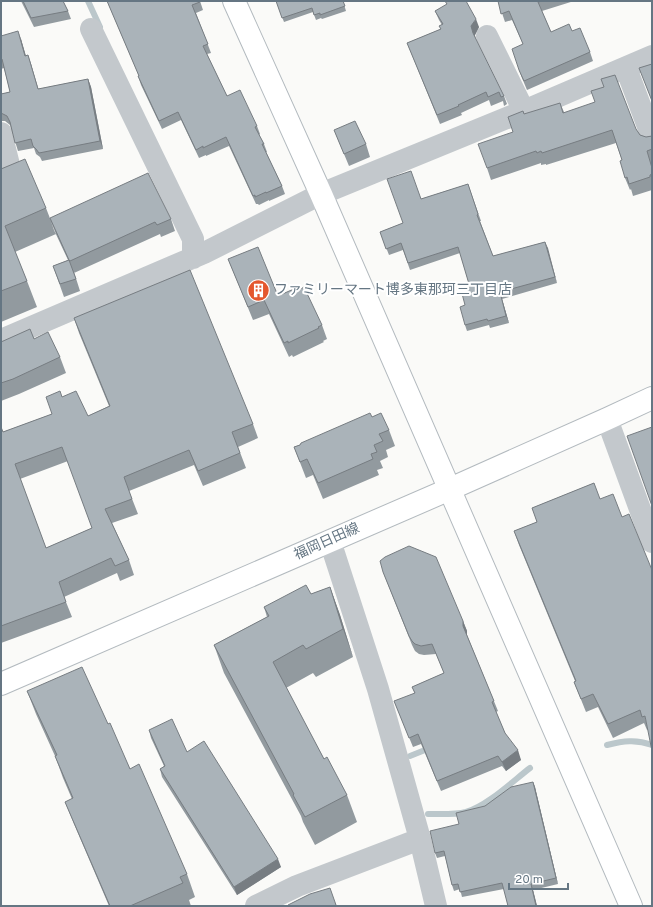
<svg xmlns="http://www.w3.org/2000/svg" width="653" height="907" viewBox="0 0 653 907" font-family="Overpass,'Noto Sans JP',sans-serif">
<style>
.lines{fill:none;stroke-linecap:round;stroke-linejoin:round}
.stream{stroke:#bbc7cb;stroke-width:6}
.secondary-casing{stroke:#b3babf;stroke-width:24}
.street{stroke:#c3c8cc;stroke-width:22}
.secondary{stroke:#fff;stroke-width:22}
.wall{fill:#929a9f;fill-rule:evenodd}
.shaded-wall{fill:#777d82}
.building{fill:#aab3b9;stroke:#777d82;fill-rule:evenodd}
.labels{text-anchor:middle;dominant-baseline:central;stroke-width:4;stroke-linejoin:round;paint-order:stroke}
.poi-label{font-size:14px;fill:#657683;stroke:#fff;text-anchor:start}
.street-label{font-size:14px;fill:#657683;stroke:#fff}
</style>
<rect width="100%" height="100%" fill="#fafaf8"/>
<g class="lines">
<path class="stream" d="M88,1L100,27
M607,745C623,741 636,739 652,745
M410,756L430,748
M428,814C440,814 454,815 466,812C487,806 513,781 530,768"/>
<defs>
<path id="secondary" d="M234,1L321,194L631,906
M1,684L450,489L607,419L652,398"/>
</defs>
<use href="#secondary" class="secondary-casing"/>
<path class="street" d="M91,29L193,239V258
M487,36L524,111
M626,68L652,137
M1,133L10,169
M1,340L204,253L321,194L524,111L652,56
M607,419L652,542
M330,541L378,689L420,839L436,906
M256,906L297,886L420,839"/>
<use href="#secondary" class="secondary"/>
</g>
<path class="wall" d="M21,1H63L68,11L71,19L34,27Z
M107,1H200L203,10L196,13L211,53L207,54L227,96L257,126L260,134L259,135L264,144L267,152H266L282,186L285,194L269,201V200L259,205L258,204H256L229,146L206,156V155L199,158L181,120L162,129L141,85L138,76H139Z
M276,1H343L346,11L322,19L321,18L316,20L313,12L284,22Z
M445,1L479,27L475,35V38L504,96L507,104L504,106L503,101L491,106L489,100L461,113L462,115L440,124L407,43L441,29L439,26L442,25L439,20L435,11L447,5Z
M498,1H574L542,11L551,32L572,31L590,52L593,61L527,90L522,78L519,70L523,44L512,20L505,22Z
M1,36L21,39L26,56L28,55L31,64L38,89L88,79L91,87L103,149L42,161L40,157L36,154L34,148L18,151L10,125L5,121H1V94L10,92L4,68L1,69Z
M560,103L564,112L636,129L640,135L646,137L652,136V163H651L652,166V190L633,196L631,189L630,190L625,178L622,160L616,143L546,165V164L541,165V163L491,180L487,168L513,132Z
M334,130L366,144L370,157L349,166Z
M1,169L46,208L56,234L15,252L27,281L37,307L1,322Z
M468,184L481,221H480L493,256L545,242L557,283L502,299L509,323L490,328L489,325L467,331L465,325V305L469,284L460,253L410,270L403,250L389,255L380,232L403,223L421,199Z
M50,218L171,219L175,231L161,237L160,234L74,273V272L80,291L64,297L53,266L68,260L54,230Z
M228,259L278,296L322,325L327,339L323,341L324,342L293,357L292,355L289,357L269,314L253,320Z
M74,318L253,424L258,438L238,447L246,468L203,486L194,465L129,491L138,514L112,523L129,560L134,575L120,581L117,573L64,597L72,617L1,643V427L3,432L52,414L62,397L88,416L109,406L79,333ZM68,461L92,528L46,548L20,479Z
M34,339L60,357L66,373L19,394L1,401V342Z
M372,417L389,430L395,446L386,450L388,457L380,461L383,468L377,470L379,475L323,499L313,475L306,478L294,447Z
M594,483L648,730H647L644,723L613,738L598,707L586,712L574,682L575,681L519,545L514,531L537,522L532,508Z
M383,572L463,621L467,631V635L498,711L496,712L505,733L521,760L506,771L502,766L441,791L421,744L413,747L394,701L415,694L412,687L444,673L436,654L424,655L419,654L415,651L412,645Z
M330,587L340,615L353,657L316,677L313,673L286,688L324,759L347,795L357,822L315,845L303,822L301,816L224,673L214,645L267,617L264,607L311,594Z
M27,691L108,724L130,769L187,874L195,897L189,900L191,906H109L74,824L65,802L72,799L63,778L55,756L36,714Z
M149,730L187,752L281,867L237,895L162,777L160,769L164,766L151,738Z
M533,782L535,787L558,884L533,890L537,906H508L504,889L462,897L460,889L454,891L452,885L445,856L437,858L435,853L459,824L485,806Z"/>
<path class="shaded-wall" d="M476,19L479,27L475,35L476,42L473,33L471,26Z
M18,31L21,39L28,64L25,56Z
M28,55L31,64L41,98L38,89Z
M88,79L91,87L103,149L100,141Z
M545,242L548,248L557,283L555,277Z
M500,292L502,299L509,323L506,316Z
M330,587L340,615L353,657L343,629Z
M463,621L467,631V636L463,626Z
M518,750L521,760L506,771L502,762Z
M533,782L535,787L558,884L556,878Z
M278,859L281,867L237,895L234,887Z
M531,884L533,890L537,906H536Z"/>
<path class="building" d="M23,1H63L68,11L31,18Z
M107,1H200V2L192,5L208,44L203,46L227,96L240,90L257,126L255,127L264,144H262L282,186L266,193V192L255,197V195L253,196L226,137L203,148V146L196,150L178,112L159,121L138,76H139Z
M276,1H343L345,6L320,15V13L314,15L312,8L282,18Z
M445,1H466L476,19L471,26L473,33L504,96L501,97L499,92L488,97L486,92L458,105L459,106L437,115L407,43L441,29L439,26L443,24L435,11L447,4Z
M498,1H543L538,2L551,32L569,24L572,31L580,28L590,52L524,81L519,70L512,49L523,44L509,11L501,14Z
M18,31L25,56L28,55L38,89L88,79L100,141L39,153L36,149L33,146L31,139L15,143L10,122L7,116L1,113V94L10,92L2,59L1,60V36Z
M652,64V101L639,68Z
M615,75L636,129L640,135L646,137L652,136V149L647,151L652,168V174L650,175V177L629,184L627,177L625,178L620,161L622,160L612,130L542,153L541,151L537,153L536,151L487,168L478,144L513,132L508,117L523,111L524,114L560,103L563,113L595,102L591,91L604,87L601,79Z
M355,121L366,144L344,154L334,130Z
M25,159L46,208L5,226L27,281L1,291V169Z
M411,171L421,199L468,184L478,214L477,215L493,256L545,242L555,277L500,292L506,316L488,321L487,319L465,325L460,307L465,305L460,286L469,284L458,247L408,263L401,243L386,249L380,232L403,223L387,179Z
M148,173L171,219L157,225L155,222L70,261L69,260L76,279L60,284L53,266L69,260L50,218Z
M258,247L278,296L296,288L299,290L304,287L322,325L318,327L319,328L288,343V341L284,343L264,300L248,307L228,259Z
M190,270L253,424L232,432L240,453L198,471L189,450L124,477L132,499L105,509L129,560L115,566L111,558L59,582L66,602L1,626V427L3,432L52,414L46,397L60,391L62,397L76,391L88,416L110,406L74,318ZM62,447L92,528L46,548L15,464Z
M30,329L34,339L48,332L60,357L13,379L1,383V342Z
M370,413L372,417L381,413L389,430L379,434L383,441L374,445L377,452L371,454L373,459L318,483L307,459L300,462L294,447L300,445L301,443Z
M652,427V506L627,436Z
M594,483L600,499L613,494L622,517L629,514L652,570V751L645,716L642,717L640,710L608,724L593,694L581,699L574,682L576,681L514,531L537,522L532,508Z
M409,546L436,557L463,621V626L494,701L492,702L505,733L518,750L502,762L498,756L437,781L418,734L409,738L394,701L415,693L412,687L444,673L432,644L421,646L415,644L412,641L409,636L383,572L380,561L385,557Z
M306,585L311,594L330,587L343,629L306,649L303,645L273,662L324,759L327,757L347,795L305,817L293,795L294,794L214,645L269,616L264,607Z
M82,667L108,724L110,723L130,769L139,764L187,874L180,877L183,883L130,906H110L65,802L73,798L55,756L57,755L27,691Z
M172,719L187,752L204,741L278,859L234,887L160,769L165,766L149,730Z
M533,782L556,878L531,884L536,906H508L502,883L460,892L458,884L452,885L444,851L435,853L430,831L459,824L456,813L485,806L511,787Z
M330,888L336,905L333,906H288V905L310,894Z"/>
<defs>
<symbol id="building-disc" viewBox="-11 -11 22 22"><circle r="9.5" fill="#e4572e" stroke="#fff"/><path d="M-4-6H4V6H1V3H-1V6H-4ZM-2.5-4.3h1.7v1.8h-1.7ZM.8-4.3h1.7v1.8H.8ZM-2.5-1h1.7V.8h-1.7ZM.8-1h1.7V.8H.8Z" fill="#fff"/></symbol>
</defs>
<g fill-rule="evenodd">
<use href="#building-disc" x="246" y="278" width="25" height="25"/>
</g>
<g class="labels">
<g class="poi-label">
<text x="274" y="290">ファミリーマート博多東那珂三丁目店</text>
</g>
<g class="street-label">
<text transform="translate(327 542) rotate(-24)">福岡日田線</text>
</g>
</g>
<rect width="653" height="907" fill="none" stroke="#657683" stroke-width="4"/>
<path d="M509 883v6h59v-6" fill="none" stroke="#657683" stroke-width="2"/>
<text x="515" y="883" font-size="12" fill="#657683" stroke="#ffffff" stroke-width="3" paint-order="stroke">20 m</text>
</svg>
